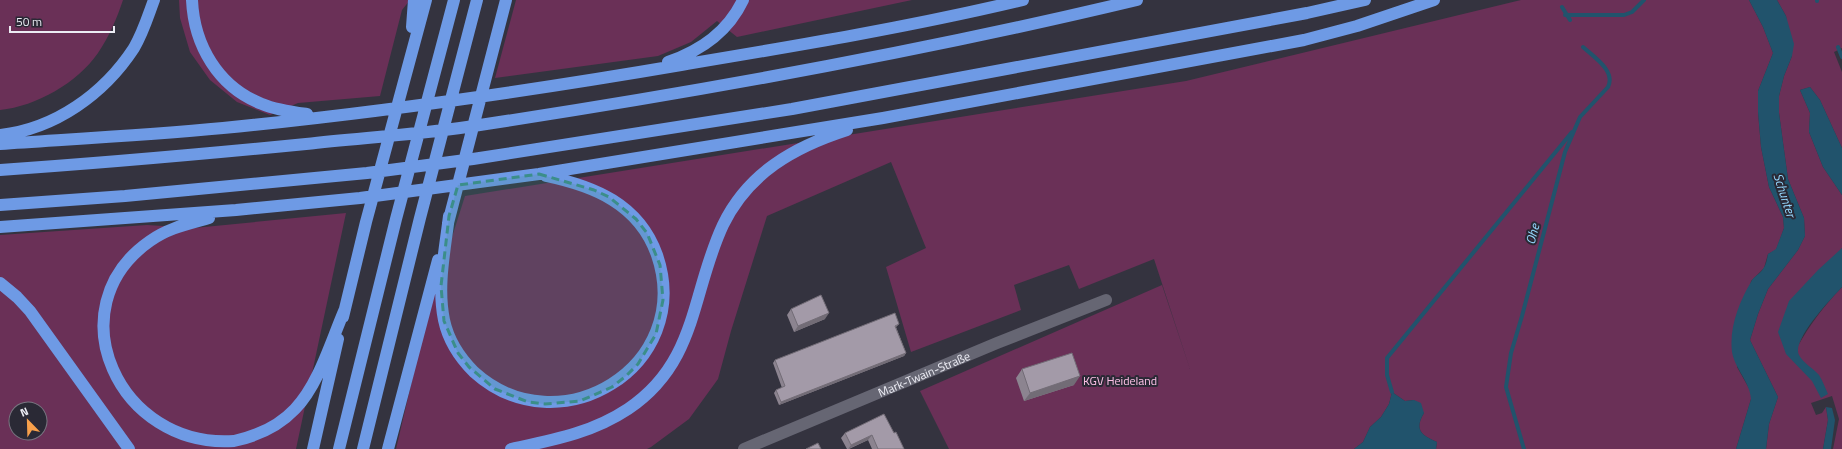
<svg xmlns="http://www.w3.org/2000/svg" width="1842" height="449" viewBox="0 0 1842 449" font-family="'Titillium Web',sans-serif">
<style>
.green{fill:#6a3057;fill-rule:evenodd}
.water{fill:#21536c}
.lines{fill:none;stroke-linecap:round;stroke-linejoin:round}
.stream{stroke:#21536c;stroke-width:4}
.minor{stroke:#666673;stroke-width:12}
.highway{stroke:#6e9ae5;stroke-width:12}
.wall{fill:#8c8490}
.shaded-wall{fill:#726c76}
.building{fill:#a39aa8;stroke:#726c76}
.marked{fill:#3b8e89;fill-opacity:0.2;stroke:#3b8e89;stroke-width:3;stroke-dasharray:8 5;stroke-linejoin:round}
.labels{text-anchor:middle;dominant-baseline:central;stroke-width:4;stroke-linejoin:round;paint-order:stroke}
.street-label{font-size:12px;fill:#ececf4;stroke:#2a2935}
.park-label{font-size:12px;fill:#fec1e7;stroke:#2a2935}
.water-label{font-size:13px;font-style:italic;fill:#95d8fe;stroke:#2a2935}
</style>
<rect width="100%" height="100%" fill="#34333f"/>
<path class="green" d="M0,0H123C117,18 109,37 98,53C77,83 37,106 0,110Z
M179,0H410L402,10L380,96L298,103L270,115L237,102L210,80L190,52L180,18Z
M516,0H912L737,37L717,21L691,42L658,56L495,78Z
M1521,0H1749L1763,27L1773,53L1758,91V112L1761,147L1769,187L1783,217L1784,228L1776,250L1768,254L1764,268L1751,281L1737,367L1751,392V399L1736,449H1436L1437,442C1421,435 1414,430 1424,413L1414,400L1405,401L1392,392L1389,404L1381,417L1370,427L1363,442L1354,449H949L920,391L1162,285L1190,369L1154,259L1079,289L1069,265L1014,285L1021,310L911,352L886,267L926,248L891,162L767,216L731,331L718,379L689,419L651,447L647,449H396L427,316L465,196L1186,81Z
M1777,0H1842V48L1834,52L1842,72V148L1820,100L1810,87L1800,90L1810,113L1809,132L1823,167L1842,195V248L1798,346C1810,324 1825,305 1842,287V449H1833L1839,419L1832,396L1811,403L1816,415L1822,413L1826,407L1828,420L1823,449H1766L1769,424L1778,397L1750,340L1758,314L1768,289L1798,250L1805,236L1804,218L1788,179L1779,113V96L1784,76L1792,56L1786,16Z
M346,213L296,449H0V235L147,225L194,228ZM16,409H40V433H16Z"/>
<path class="water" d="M1749,0H1777L1786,16L1794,44L1792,56L1784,76L1779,96V113L1788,179L1804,218L1805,236L1798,250L1768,289L1758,314L1750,340L1778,397L1769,424L1766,449H1736L1751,399C1750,382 1735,369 1732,352C1729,328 1739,302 1751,282C1753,277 1760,274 1763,269C1766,265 1767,259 1768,254L1776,249L1784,228L1783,217L1769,187L1761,147L1758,112V91L1773,53L1763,27Z
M1810,87L1820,100L1842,148V195L1823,167L1809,132L1810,113L1800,90Z
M1842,248V287C1832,298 1791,340 1799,355C1803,363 1813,368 1819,375C1823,381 1825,388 1828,394L1821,398L1812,381L1786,354L1778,332L1789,301L1818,270Z
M1392,392L1405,401L1414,400L1421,403L1424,413C1414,430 1421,435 1437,442L1436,449H1354L1363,442L1370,427L1381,417L1389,404Z
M1826,407L1832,408L1835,420L1831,449H1823L1828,420Z"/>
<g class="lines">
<path class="stream" d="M1817,0V1
M1562,7L1570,20
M1565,15H1624L1632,12L1644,0
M1838,47L1842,57
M1392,392L1387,375V358L1572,132
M1524,449L1506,387L1511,353L1522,316L1565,152L1580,117L1608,87C1616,71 1594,57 1583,47"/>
<path class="minor" id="s1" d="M744,449L997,343L1106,300"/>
<path class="highway" d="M192,0C194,45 218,87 262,104C276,110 292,112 307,114
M412,27L414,0
M668,62C700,51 728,32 743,0
M0,135C55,129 104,94 134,48C143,33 148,16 154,0
M0,144C74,139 149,135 223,128C376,113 529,91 681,65C795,46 910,27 1023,0
M0,170C102,163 204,154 306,144C359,138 413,135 467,127C692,93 916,53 1137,0
M0,205L125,196L367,173L473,159L792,109L1307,13L1365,0
M449,216C445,250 437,286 444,320C448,339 460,358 474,372C559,449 695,366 657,255C639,204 594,186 546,176
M209,218C188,224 168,228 150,241C54,308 119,449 234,441C257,436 279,426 295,409C319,384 331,341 345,309
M448,223L506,0
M0,227L236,210L360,198L539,174L883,118L1304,40L1357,26L1434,0
M0,283L17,297L30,311L129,449
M343,317L366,222L426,0
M313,449L338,339
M339,449L396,219L454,0
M363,449L420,218L477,0
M388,449L438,260
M511,449C553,440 592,433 628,409C698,362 691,293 723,225C748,173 794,147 847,130"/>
</g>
<path class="wall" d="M791,309L825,319L794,332L787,315Z
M899,324L896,327L906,353L904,356L779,405L774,393L776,390L782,388L773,363L775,360Z
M1022,369L1074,385L1024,401L1016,378Z
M845,433H894L904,449H872L868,440L849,449H847L841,438Z"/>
<path class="shaded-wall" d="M829,313L825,319L794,332L798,326Z
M906,353L904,356L779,405L781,402Z
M1080,376L1074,385L1024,401L1030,393Z
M872,435L868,440L848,449L851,445Z"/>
<path class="building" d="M821,295L829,313L798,326L791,309Z
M895,313L899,324L895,326L906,353L781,402L776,390L785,386L775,360Z
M1072,353L1080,376L1030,393L1022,369Z
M884,414L894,433L896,432L904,449H878L872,435L851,445L845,433Z
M818,443L821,449H806Z"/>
<path class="marked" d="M539,174L594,190L609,197L636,219L647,233L660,265L663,300L656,334L638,364L626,376L612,387L580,401L545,404L528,402L495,389L469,367L458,353L444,321L441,286L449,216L458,185Z"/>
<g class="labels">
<g class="street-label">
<text stroke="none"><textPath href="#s1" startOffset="195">Mark-Twain-Straße</textPath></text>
</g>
<g class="park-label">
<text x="1120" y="380">KGV Heideland</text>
</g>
<g class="water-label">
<text transform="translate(1785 195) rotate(72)">Schunter</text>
<text transform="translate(1532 234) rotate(-75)">Ohe</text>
</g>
</g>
<g transform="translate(28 421) rotate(337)"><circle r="19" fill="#2a2935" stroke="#787781"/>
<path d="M0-3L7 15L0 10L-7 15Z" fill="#f8a04b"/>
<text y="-6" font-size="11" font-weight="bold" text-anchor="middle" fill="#ececf4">N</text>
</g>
<path d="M10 26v6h104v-6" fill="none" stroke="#ececf4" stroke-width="2"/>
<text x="16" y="26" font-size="12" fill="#ececf4" stroke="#2a2935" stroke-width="3" paint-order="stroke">50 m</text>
</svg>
